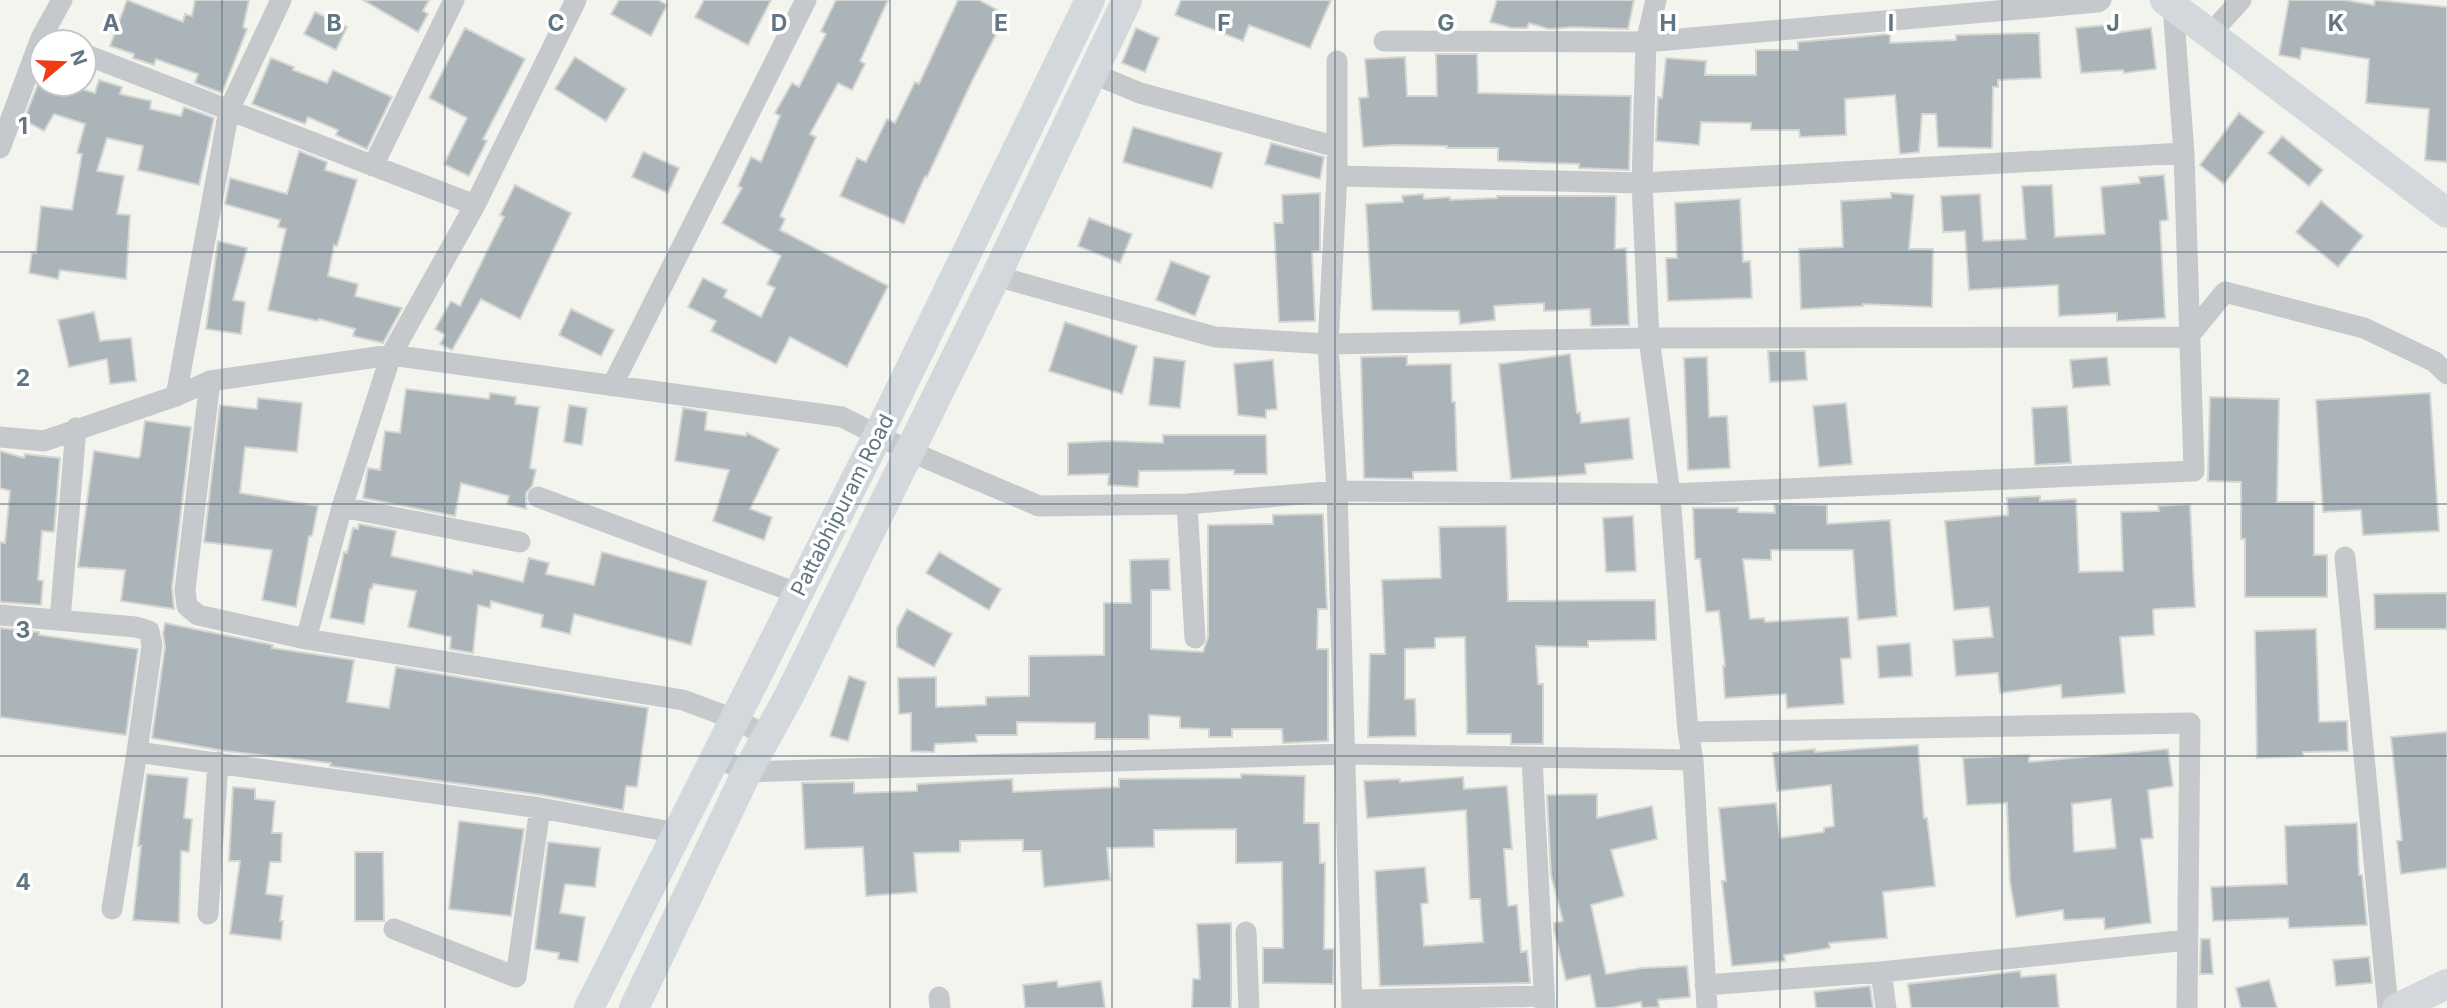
<svg xmlns="http://www.w3.org/2000/svg" width="2447" height="1008" viewBox="0 0 2447 1008" font-family="Inter,sans-serif">
<style>
.building{fill:#abb4b8;stroke:#d5d5d2;stroke-width:2;fill-rule:evenodd}
.lines{fill:none;stroke-linecap:round;stroke-linejoin:round}
.street{stroke:#c6c9cc;stroke-width:21}
.secondary{stroke:#d2d8dc;stroke-width:30}
.grid{fill:none;stroke:#617583;stroke-width:2;stroke-opacity:0.55}
.labels{text-anchor:middle;dominant-baseline:central;stroke-width:7;stroke-linejoin:round;paint-order:stroke}
.street-label{font-size:21px;fill:#617583;stroke:#fff}
.grid-label{font-size:23px;text-anchor:middle;font-weight:bold;fill:#617583;stroke:#fff;stroke-width:7;stroke-linejoin:round;paint-order:stroke}
</style>
<rect width="100%" height="100%" fill="#f4f4ef"/>
<path class="building" d="M127,0L183,22L185,14L192,16L195,0H249L243,27L247,29L222,93L195,83L198,74L156,59L154,65L133,58L134,54L110,46Z
M363,0H429L423,11L428,14L418,32Z
M619,0H658L667,5L651,36L611,14Z
M704,0H771L748,45L695,17Z
M836,0H888L860,61L865,64L852,90L838,83L810,134L816,137L780,216L785,219L780,230L888,286L847,367L790,337L776,364L711,331L716,321L688,307L703,278L727,290L724,297L761,317L775,288L767,284L781,256L722,223L742,188L738,186L751,157L761,162L780,116L775,113L792,83L799,87L826,34L821,31Z
M958,0H979L1006,15L972,81L927,177L925,176L904,224L840,196L857,158L866,162L887,119L895,123L915,82L919,84Z
M1181,0H1331L1310,48L1249,25L1243,41L1175,15Z
M1497,0H1634L1628,29L1573,27L1549,29L1529,23L1527,28H1512L1490,22Z
M2289,0H2344L2374,5L2375,0L2447,7V162L2425,160L2429,109L2366,103L2369,59L2302,48L2300,59L2279,55Z
M315,12L347,27L336,50L304,34Z
M2106,25L2107,34L2151,28L2156,69L2124,73L2123,70L2081,73L2076,28Z
M465,28L525,59L483,139L487,141L469,176L444,164L467,118L429,98Z
M1136,28L1159,38L1145,72L1122,63Z
M2039,33L2041,78L1998,80V87H1993L1992,148L1938,147L1936,114H1922L1919,152L1900,154L1895,95L1845,99L1846,135L1800,137L1799,130H1751V123L1701,122L1699,145L1656,141L1658,97L1662,98L1666,58L1706,61L1705,75H1756V50H1798V42L1890,34V43L1956,40V35Z
M1436,54H1477L1478,93L1631,96L1629,170L1579,168V164L1498,161V148H1447V146L1395,145L1363,147L1359,98L1368,97L1365,59L1405,57L1407,96H1437Z
M575,57L626,89L606,121L555,89Z
M271,58L294,67L293,70L327,83L333,70L392,97L367,149L336,135L338,130L308,117L305,124L252,104Z
M99,80L122,87L120,94L151,101L150,109L181,116L184,107L214,118L199,185L138,170L143,146L107,138L97,171L124,176L117,214L130,215L126,279L60,270L58,279L29,273L32,252L36,253L41,206L72,210L82,154L77,153L85,124L54,114L44,131L24,120L38,84H54L72,94L74,87L95,93Z
M2239,113L2264,132L2224,184L2200,165Z
M1133,127L1222,153L1212,188L1123,162Z
M2282,136L2323,170L2309,186L2268,153Z
M1271,143L1324,157L1320,179L1265,164Z
M299,151L327,162L325,170L357,180L337,246L334,245L328,276L358,284L355,296L402,308L383,343L353,336L355,329L319,319L318,321L268,310L286,229L278,227L280,220L225,204L230,178L287,194Z
M643,152L679,168L668,193L632,177Z
M2164,175L2168,220L2160,221L2165,318L2117,321V313L2059,316L2058,285L1969,290L1965,231L1943,232L1941,196L1980,194L1983,241L2026,239L2022,186L2052,185L2055,237L2105,234L2101,187L2140,183L2139,177Z
M515,185L571,213L520,319L481,299L452,350L440,344L445,335L435,329L451,301L460,306L504,217L500,215Z
M1320,193V251L1312,252L1315,321L1279,322L1274,223H1283L1282,195Z
M1891,193L1914,195L1909,249H1933L1932,307L1863,304V306L1801,309L1799,249L1843,247L1841,201L1891,198Z
M1423,194L1424,199L1450,197V200L1497,198V196H1616L1615,249L1626,248L1629,325L1591,326L1590,309L1544,311V303L1494,306L1495,320L1460,324L1459,311L1372,310L1366,204L1403,202L1402,196Z
M1740,199L1743,262L1750,261L1752,298L1668,301L1666,258H1677L1675,203Z
M2321,201L2363,236L2338,267L2296,232Z
M1089,218L1132,234L1120,263L1078,246Z
M218,241L247,248L233,300L245,302L241,334L206,329Z
M1171,261L1210,276L1195,316L1156,300Z
M571,309L614,330L601,356L559,335Z
M94,312L100,341L131,338L136,381L110,384L107,359L69,367L58,320Z
M1065,322L1137,346L1122,394L1049,371Z
M1768,351H1805L1807,380L1770,382Z
M1570,354L1577,413L1580,412L1581,423L1629,418L1633,459L1585,464L1586,474L1511,479L1499,364Z
M1407,356V365L1451,364L1452,402H1455L1457,471L1413,472V479L1364,478L1361,357Z
M1154,357L1185,361L1180,408L1149,405Z
M1707,357L1709,417L1727,416L1730,468L1688,470L1684,358Z
M2107,357L2110,385L2073,388L2070,360Z
M1273,360L1277,409L1266,410V418L1238,415L1234,364Z
M406,389L489,399L490,393L516,397L515,404L539,407L530,468L536,470L532,486L526,493V509L507,504L509,496L461,483L455,516L363,498L368,468L380,470L385,431L400,433Z
M2430,393L2439,531L2363,535L2361,510L2323,512L2316,400Z
M2210,397L2279,399L2277,502H2314V555H2327V597H2245V539H2241V482L2208,481Z
M258,398L302,403L297,452L245,447L240,493L318,506L312,536H309L296,607L262,600L272,550L204,542L220,405L257,409Z
M1846,403L1852,464L1819,467L1813,406Z
M569,405L587,408L582,445L564,442Z
M2067,406L2071,463L2035,465L2032,408Z
M683,408L707,412L705,430L746,436L747,433L779,449L750,509L772,517L764,540L713,521L729,470L675,461Z
M145,421L191,427L172,588L174,609L121,601L125,570L78,567L94,451L138,458L140,456Z
M1163,435H1266L1267,474H1234V470L1139,471L1138,487L1108,485L1109,474L1068,475V443L1110,441L1163,443Z
M0,451L24,458L25,454L60,458L54,532L42,531L38,580L43,581L41,605L0,602V542L5,543L10,491L0,488Z
M2040,496V501L2076,499L2079,572L2123,571L2121,512L2159,511L2158,506L2190,504L2195,607L2155,609L2153,610L2154,635L2120,637L2125,693L2062,698L2061,685L2000,693L1998,673L1956,676L1953,640L1993,637L1989,607L1954,610L1945,521L2008,515L2007,498Z
M1774,504L1827,505V524L1890,520L1897,616L1858,620L1853,550H1771V560L1743,559L1750,619L1764,618L1765,622L1848,617L1851,658L1841,659L1844,704L1787,708L1786,694L1725,698L1723,666H1725L1719,611L1706,612L1700,559H1695L1693,508H1738V512L1775,513Z
M1323,514L1327,609H1318L1317,649H1328V741L1283,743L1282,729H1232V737H1209V729L1180,728V717L1149,715V739H1095V723L1017,722V735H976L977,742L935,744L934,752L911,751V713L899,714L898,678L936,677V707L986,705V697L1029,696V656L1104,655V603H1131L1130,560L1169,559L1170,590H1151V649L1203,652L1208,637V525L1273,524V515Z
M1633,516L1636,571L1606,572L1603,518Z
M359,524L396,531L391,556L472,574L473,570L523,582L529,558L549,563L546,574L594,585L602,552L707,581L691,645L574,614L570,634L541,627L543,615L491,601L490,608L478,605L473,653L450,649L451,637L408,627L416,591L373,584L372,589H370L364,624L330,618L344,552L347,553L353,528L358,529Z
M1506,526L1508,601L1655,600L1656,640L1588,641V647L1536,646L1538,684H1543V744H1511V734H1467L1465,637L1435,638V648L1405,649V699H1415L1416,736L1368,737L1370,654H1385L1382,580L1441,578L1439,527Z
M939,552L1001,589L989,610L926,573Z
M2447,593V629H2375L2374,594Z
M907,609L952,634L934,667L897,647V628Z
M165,623L273,645L272,648L354,660L347,702L389,708L396,667L648,708L637,787L626,786L623,810L542,795L330,766L331,763L225,751L152,738L165,647L163,634Z
M0,628L39,632V635L138,649L126,735L0,717Z
M2316,629L2319,722L2347,721L2348,751L2303,752V756L2257,758L2255,631Z
M1910,643L1912,676L1879,678L1877,646Z
M849,676L866,682L848,741L830,736Z
M2447,732V868L2401,874L2397,841L2402,840L2391,737Z
M1918,745L1924,818H1927L1935,886L1883,892L1887,938L1829,943L1830,948L1784,955L1785,961L1732,966L1722,881H1726L1719,808L1776,803L1780,838L1824,832V828L1834,826L1831,785L1777,791L1773,753L1815,749V752Z
M2168,749L2173,786L2148,790L2153,838L2141,839L2151,923L2105,929L2104,918L2064,920L2063,910L2016,917L2010,882L2007,803L1967,805L1963,758L2029,755V762ZM2111,799L2116,848L2074,852L2072,804Z
M147,774L188,778L184,818L192,819L189,852L181,851L179,923L133,920L141,846H138Z
M1241,774L1305,776L1304,823H1319L1320,863H1325L1324,949H1334L1333,984L1263,983V948H1283L1282,862L1236,863V829L1154,830V847L1107,848L1110,880L1044,887L1041,851H1023V840L960,841V852L914,853L917,892L866,896L863,847L805,849L802,783L854,782V793L917,791V784L1012,779L1013,792L1119,787V779L1241,778Z
M1463,777L1464,789L1507,786L1512,849H1504L1508,906L1517,905L1521,952L1527,951L1530,983L1380,986L1375,871L1425,867L1428,903L1421,904L1424,946L1483,942L1480,899H1470L1466,810L1367,818L1364,781L1400,779V782Z
M233,787L255,789V799L275,801L272,833H282L281,862H270L266,894L283,896L280,921H283L281,940L230,934L240,861H229Z
M1597,794V818L1652,806L1657,839L1611,850L1624,896L1591,905L1606,974L1642,968L1687,966L1690,997L1658,1000L1659,1007L1642,1008L1641,1002L1611,1008H1596L1590,975L1566,980L1554,930V923L1563,921L1551,875L1547,795Z
M459,821L524,829L511,916L449,909Z
M2357,823L2359,875H2362L2367,925L2289,928L2288,918L2213,921L2211,887L2287,884L2285,826Z
M548,842L600,848L595,887L565,884L560,913L585,917L578,962L558,959L559,953L535,949Z
M355,852H383L384,921H355Z
M1231,923V1008H1192L1193,979H1200L1197,924Z
M2201,939H2210L2213,974H2200Z
M2369,957L2372,983L2336,986L2333,960Z
M2020,971L2021,977L2056,974L2059,1008H1911L1908,984Z
M2269,980L2277,1008H2241L2236,988Z
M1057,981L1058,987L1101,981L1105,1008H1025L1023,985Z
M1870,986L1873,1008H1816L1814,992Z"/>
<g class="lines">
<path class="street" d="M1656,0L1646,42L1642,183L1649,338L1670,494L1688,732L1693,760L1707,1008
M2211,33L2241,0
M1384,41L1646,42L2098,2L2101,0
M84,54L475,205
M1337,61V176L1328,344L1337,491L1352,1008
M1094,74L1140,93L1337,147
M0,148L41,38L62,0
M373,166L454,0
M1337,176L1642,183L2184,153
M996,276L1215,337L1328,344L1649,338L2188,337L2225,292L2364,328L2435,362L2447,374
M210,381L185,590L187,606L198,615L306,639L683,700L734,719L768,736
M612,386L806,0
M176,396L229,110L281,0
M0,437L44,441L176,396L210,381L391,355L842,417L909,451L1039,506L1187,504L1337,491L1670,494L2194,471L2184,153L2173,6
M538,497L797,593
M1187,504L1195,638
M342,507L520,542
M2345,557L2388,1008
M0,615L136,627L149,631L152,645L137,752L540,808L677,833
M60,620L76,428
M306,639L342,507L391,355L475,205L576,0
M1688,732L2190,723L2187,1008
M715,756L747,772L1345,754L1693,760
M1532,758L1545,1008
M112,909L137,752
M208,914L218,762
M394,929L516,977L540,808
M1246,932L1249,1008
M1881,972L1886,1008
M1705,985L1881,972L2187,940
M939,997L940,1008
M1352,1000L1544,996"/>
<path class="secondary" d="M2165,0L2447,213
M589,1008L878,435L1090,0
M634,1008L747,772L789,696L996,276L1127,0
M2397,1008L2447,984"/>
</g>
<path class="grid" d="M222,0V1008M445,0V1008M667,0V1008M890,0V1008M1112,0V1008M1335,0V1008M1557,0V1008M1780,0V1008M2002,0V1008M2225,0V1008M0,252H2447M0,504H2447M0,756H2447"/>
<g class="labels">
<g class="street-label">
<text transform="translate(842 505) rotate(-63)">Pattabhipuram Road</text>
</g>
</g>
<g class="grid-label">
<text x="111" y="31">A</text>
<text x="334" y="31">B</text>
<text x="556" y="31">C</text>
<text x="779" y="31">D</text>
<text x="1001" y="31">E</text>
<text x="1224" y="31">F</text>
<text x="1446" y="31">G</text>
<text x="1668" y="31">H</text>
<text x="1891" y="31">I</text>
<text x="2113" y="31">J</text>
<text x="2336" y="31">K</text>
<text x="23" y="134">1</text>
<text x="23" y="386">2</text>
<text x="23" y="638">3</text>
<text x="23" y="890">4</text>
</g>
<g transform="translate(63 63) rotate(71)"><circle r="33" fill="#ffffff" stroke="#c0c8cd" stroke-width="2"/>
<path d="M0-5L12 26L0 18L-12 26Z" fill="#f03c13"/>
<text y="-10" font-size="19" font-weight="bold" text-anchor="middle" fill="#617583">N</text>
</g>
</svg>
